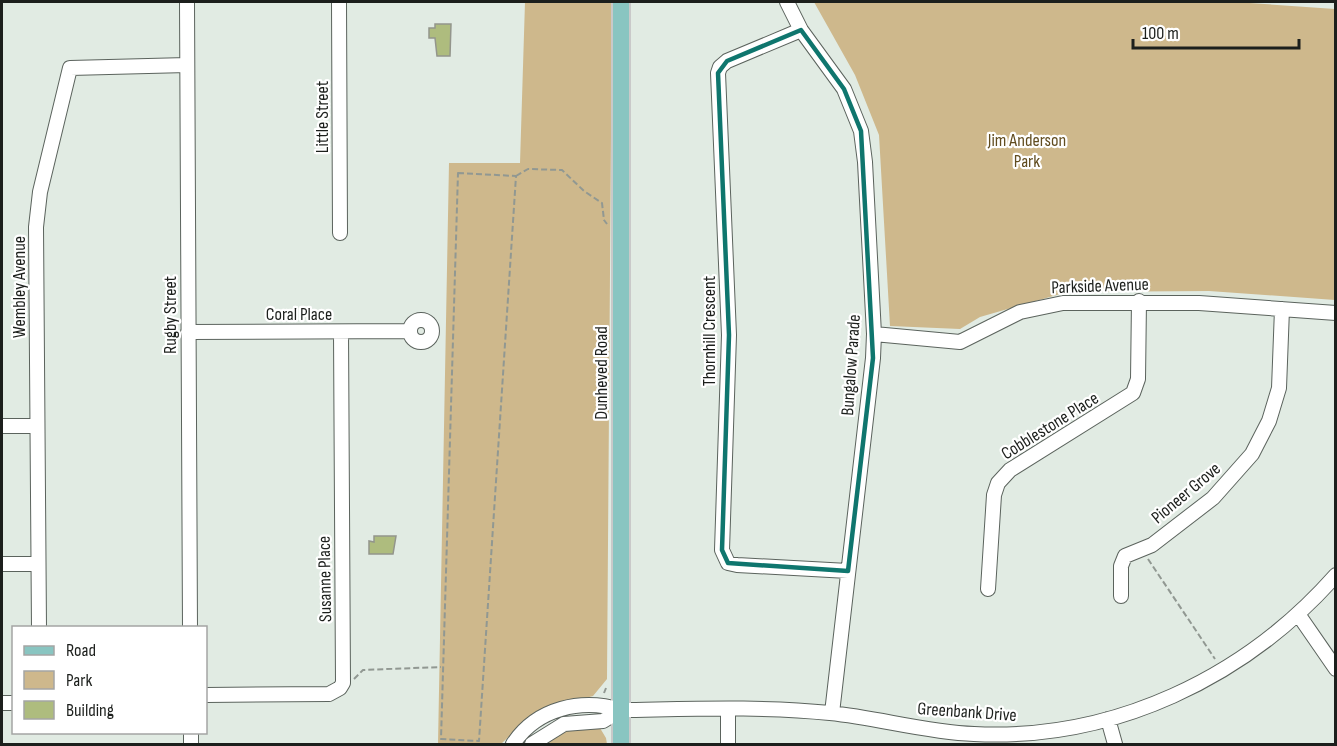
<svg xmlns="http://www.w3.org/2000/svg" width="1337" height="746" viewBox="0 0 1337 746" font-family="'Sofia Sans Condensed',sans-serif">
<style>
.green{fill:#ceb88c}
.building{fill:#aebc7e;stroke:#93958c;stroke-width:1.5}
.lines{fill:none;stroke-linecap:round;stroke-linejoin:round}
.minor-casing{stroke:#5b635d;stroke-width:16}
.major-casing{stroke:#c9c9c9;stroke-width:20}
.path{stroke:#919892;stroke-width:2;stroke-dasharray:6 3;stroke-linecap:butt}
.minor{stroke:#fff;stroke-width:14}
.major{stroke:#89c5c1;stroke-width:16}
.marked{fill:none;stroke:#0f766e;stroke-width:4.5;stroke-linejoin:round}
.labels{text-anchor:middle;dominant-baseline:central;stroke-width:4.5;stroke-linejoin:round;paint-order:stroke}
.street-label{font-size:18px;fill:#1c1f1c;stroke:#fff}
.park-label{font-size:18px;fill:#614c1f;stroke:#fff}
</style>
<rect width="100%" height="100%" fill="#e1ebe3"/>
<path class="green" d="M525,2H612L607,679L593,696L535,712L501,744H438L449,163H520Z
M814,2H1235L1335,9V300L1209,291L1067,292L980,317L960,329L890,326L879,135L855,75Z
M569,728H600L606,738L607,744H542Z"/>
<path class="building" d="M435,24H451L450,56H437L435,38H429V28H435Z
M374,536H396L393,554H369V541L374,542Z"/>
<g class="lines">
<defs>
<path id="minor" d="M187,2L190,628
M339,2L340,233
M787,2L801,30L844,89L861,131L865,162L874,334L873,358L832,713
M801,30L727,61L720,67L718,73L729,335L722,550L728,563L737,565L848,571
M410 331a11 11 0 1 1 22 0a11 11 0 1 1-22 0Z
M188,332L409,331
M874,334L960,342L1020,312L1063,303H1199L1336,313
M2,426H37
M2,564H38
M988,589L994,495L998,483L1010,470L1133,393L1138,379L1139,301
M1121,596V566L1125,556L1152,545L1213,498L1252,454L1269,421L1279,388L1282,309
M1298,614L1336,669
M39,628L36,227L40,192L70,68L187,65
M206,695L329,694L340,688L343,683L341,332
M2,703H14
M728,709V744
M1108,719L1115,744
M191,732V744
M513,744C537,708 581,698 621,710C691,709 761,706 830,713C879,718 925,732 974,734C1113,741 1245,678 1336,575
M532,744L564,724L603,721L621,710"/>
<path id="major" d="M621,744V2"/>
</defs>
<use href="#minor" class="minor-casing"/>
<use href="#major" class="major-casing"/>
<path class="path" d="M458,173L516,176L479,741L441,739Z
M516,176L528,169L562,170L584,191L602,203L604,220L607,224
M1148,559L1215,659
M354,679L363,670L441,667
M604,693L606,688"/>
<use href="#minor" class="minor"/>
<use href="#major" class="major"/>
</g>
<path class="marked" d="M801,30L844,89L861,131L873,358L848,571L728,563L722,550L729,335L718,73L727,61Z"/>
<g class="labels">
<g class="street-label">
<text transform="translate(322 117) rotate(-90)">Little Street</text>
<text transform="translate(1100 286) rotate(-2)">Parkside Avenue</text>
<text transform="translate(19 287) rotate(-90)">Wembley Avenue</text>
<text x="299" y="314">Coral Place</text>
<text transform="translate(170 315) rotate(-90)">Rugby Street</text>
<text transform="translate(709 331) rotate(-90)">Thornhill Crescent</text>
<text transform="translate(851 365) rotate(-86)">Bungalow Parade</text>
<text transform="translate(601 373) rotate(-90)">Dunheved Road</text>
<text transform="translate(1050 426) rotate(-32)">Cobblestone Place</text>
<text transform="translate(1186 493) rotate(-40)">Pioneer Grove</text>
<text transform="translate(325 579) rotate(-91)">Susanne Place</text>
<text transform="translate(967 712) rotate(4)">Greenbank Drive</text>
</g>
<g class="park-label">
<text x="1027" y="140">Jim Anderson<tspan x="1027" dy="21">Park</tspan></text>
</g>
</g>
<rect width="1337" height="746" fill="none" stroke="#1c1f1c" stroke-width="6"/>
<rect x="12" y="626" width="195" height="108" fill="#ffffff" stroke="#a4a5a4" stroke-width="1.5"/>
<rect x="24" y="646" width="30" height="9" fill="#89c5c1" stroke="#a4a5a4" stroke-width="1.5"/>
<text x="66" y="656" font-size="18" fill="#1c1f1c">Road</text>
<rect x="24" y="671" width="30" height="18" fill="#ceb88c" stroke="#a4a5a4" stroke-width="1.5"/>
<text x="66" y="686" font-size="18" fill="#1c1f1c">Park</text>
<rect x="24" y="701" width="30" height="18" fill="#aebc7e" stroke="#a4a5a4" stroke-width="1.5"/>
<text x="66" y="716" font-size="18" fill="#1c1f1c">Building</text>
<path d="M1133 39v9h166v-9" fill="none" stroke="#1c1f1c" stroke-width="3"/>
<text x="1142" y="39" font-size="18" fill="#1c1f1c" stroke="#ffffff" stroke-width="4.5" paint-order="stroke">100 m</text>
</svg>
